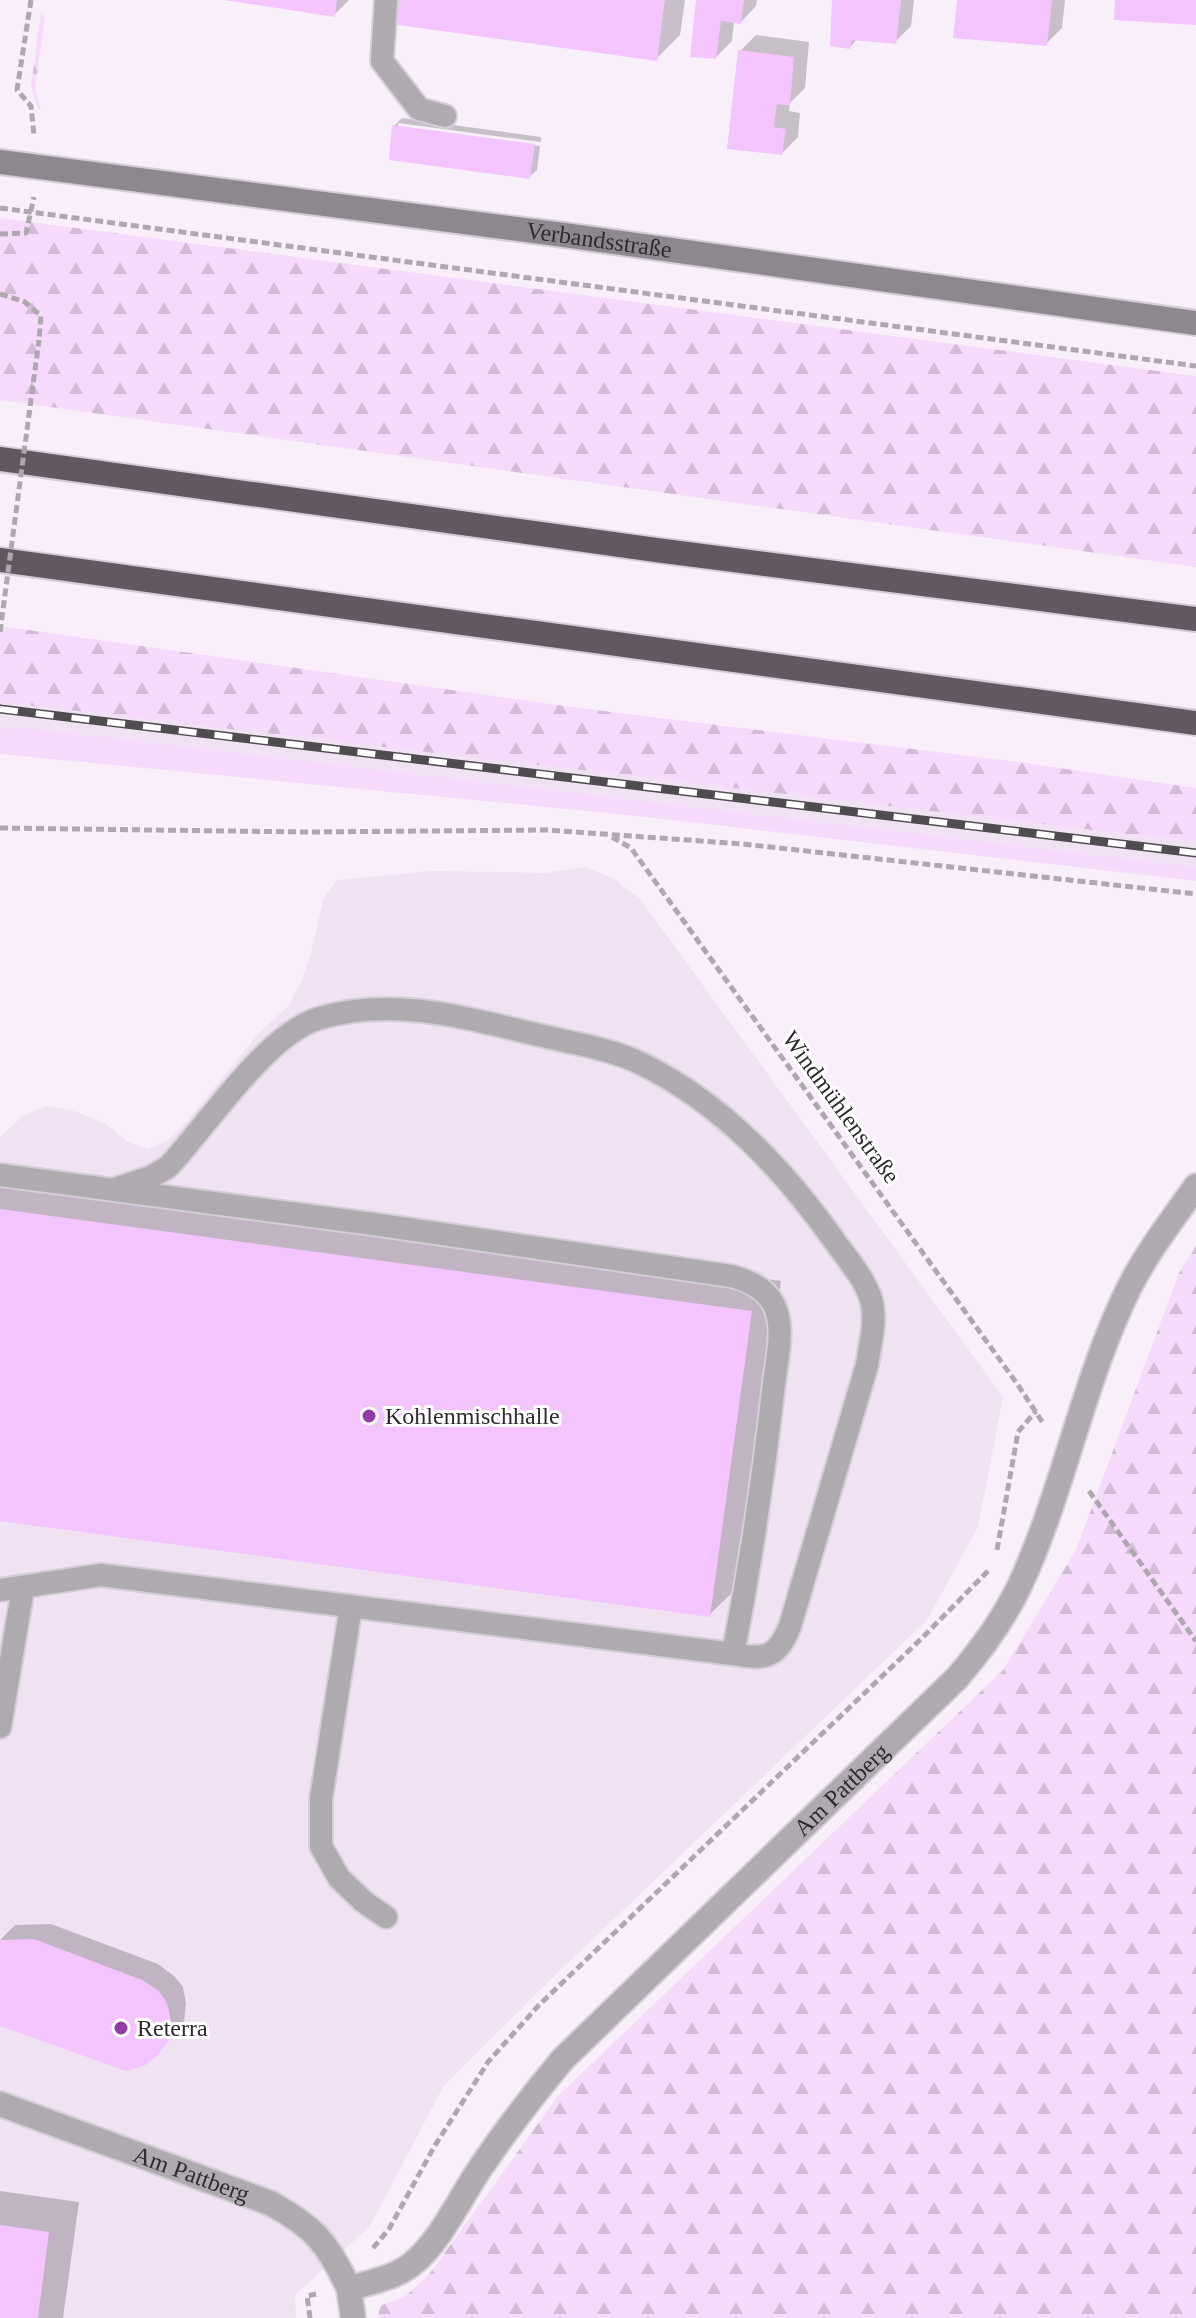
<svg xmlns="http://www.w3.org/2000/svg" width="1196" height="2318" viewBox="0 0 1196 2318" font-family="Georgia,serif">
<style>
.built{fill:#f0e1f3}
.green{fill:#f5dafb}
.forest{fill:url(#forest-firs)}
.shadow{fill:#0003}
.building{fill:#f4c4ff}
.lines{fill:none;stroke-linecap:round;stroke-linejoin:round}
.lane-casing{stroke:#d4ccd6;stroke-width:26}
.street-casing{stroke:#d4ccd6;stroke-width:28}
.secondary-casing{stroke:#d4ccd6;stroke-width:28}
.highway-casing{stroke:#d4ccd6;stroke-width:28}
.path{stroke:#aea7b0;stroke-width:5;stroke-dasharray:8 4;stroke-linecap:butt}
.lane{stroke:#aeaaaf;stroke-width:22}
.street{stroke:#aeaaaf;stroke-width:24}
.secondary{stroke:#8d878e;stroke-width:24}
.highway{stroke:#615862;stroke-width:24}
.rail-casing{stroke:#504b51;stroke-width:9}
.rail{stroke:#fff;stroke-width:6;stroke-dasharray:18;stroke-linecap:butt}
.path-bridge{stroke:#aea7b0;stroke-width:5;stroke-dasharray:8 4;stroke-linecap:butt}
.poi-dot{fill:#923aa6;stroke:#fff;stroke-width:3}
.labels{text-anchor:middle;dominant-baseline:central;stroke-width:6;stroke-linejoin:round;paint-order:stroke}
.street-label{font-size:24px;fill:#2f2b30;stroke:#fff}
.poi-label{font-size:24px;fill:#2f2b30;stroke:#fff;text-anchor:start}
</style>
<defs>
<pattern id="forest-firs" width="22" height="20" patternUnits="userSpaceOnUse" patternTransform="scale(2)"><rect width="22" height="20" fill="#f5dafb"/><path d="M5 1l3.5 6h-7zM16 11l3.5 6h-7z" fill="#d2bbd7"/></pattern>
</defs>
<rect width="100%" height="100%" fill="#f8effa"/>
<path class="built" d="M0,702L1196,842V867L28,728L0,729Z
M584,867L613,878L640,899L1003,1397L978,1527L927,1620L549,1981L443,2087L370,2226L295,2295L296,2318H0V1137L23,1116L46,1106L74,1111L104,1123L128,1142L148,1149L168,1140L187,1121L258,1034L288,1006L301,983L310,957L324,898L337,880L431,871L546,873Z"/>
<path class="green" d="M28,728L1196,867V881L628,815L0,754V729Z"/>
<path class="forest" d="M41,12L45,18L35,89L41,111L38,109L31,86Z
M0,218L1196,376V567L0,400Z
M0,626L579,708L1018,762L1196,788V842L0,702Z
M1196,1246V2318H378L380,2306L407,2295L430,2273L558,2096L1003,1670L1076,1550L1179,1273Z"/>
<path class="shadow" d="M226,0H349L334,15Z
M397,0H685L680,35L656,59Z
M698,0H757L756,6L741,22L734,21L732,41L716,57Z
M834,0H914L911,26L895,42L858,38L850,47Z
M959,0H1065L1062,28L1046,44Z
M756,35L809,42L805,88L790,103L789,111L800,113L798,137L782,153L740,51Z
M402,118L541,137V142L398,123V127L540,146L537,170L529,177L391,158L394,126Z
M0,1175L781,1281L740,1585L709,1615L0,1519Z
M51,1924L158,1964L174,1976L183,1987L186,2004L184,2022L155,2055L126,2069L0,2023V1940L15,1925Z
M0,2191L79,2202L63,2318H0Z"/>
<path class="building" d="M225,0H337L335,17Z
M395,0H665L657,61L391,24Z
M696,0H744L741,24L721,21L716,59L690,57Z
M832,0H901L896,44L852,40L850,49L830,46Z
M957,0H1052L1047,46L953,38Z
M1115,0H1196V25L1114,20Z
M738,50L794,57L790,106L777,104L774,127L786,129L782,155L727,149Z
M392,125L535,144L530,179L389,160Z
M0,1209L752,1311L710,1617L0,1521Z
M34,1939L142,1980L159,1991L167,2003L171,2021L169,2040L157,2056L144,2066L126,2071L0,2026V1940Z
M0,2225L49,2232L38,2318H0Z"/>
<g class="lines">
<defs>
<path id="lane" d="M386,0L382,61L419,109L445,116
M0,1175L373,1224L731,1276C751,1281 771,1291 777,1313C784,1336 775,1368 773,1392C763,1481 750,1567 733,1654L101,1575L0,1590
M118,1188L151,1177L168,1167C207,1126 265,1036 317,1019C392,995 469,1019 543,1036C576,1044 612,1049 642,1064C723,1104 785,1171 836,1243C849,1261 864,1278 871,1299C877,1320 870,1345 867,1365L790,1626C777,1658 766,1660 733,1654
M351,1606L321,1799V1846L339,1878L364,1902L386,1917
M0,1727L23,1588"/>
<g id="street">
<path id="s1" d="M0,2104L270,2203C314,2227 328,2243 349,2289"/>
<path id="s2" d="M353,2318L349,2289C370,2282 395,2278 412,2264C438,2244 459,2201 477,2173C503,2134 532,2096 563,2059L957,1678C981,1650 1003,1620 1019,1587C1064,1491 1082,1383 1129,1288C1147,1252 1173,1219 1196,1186"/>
</g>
<g id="secondary">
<path id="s3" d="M0,162L564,235L1196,323"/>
</g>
<path id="highway" d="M0,459L656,550L1196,619
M0,560L1196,723"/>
</defs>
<use href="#lane" class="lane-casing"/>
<use href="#street" class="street-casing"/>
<use href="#secondary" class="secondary-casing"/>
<use href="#highway" class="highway-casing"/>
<path class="path" d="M31,0L17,90L31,106L34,135
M0,208L1196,366
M0,234L26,233L34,197
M0,294L25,302L41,316L39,340
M0,828L306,832L547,830L743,844L1196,894
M612,837L631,848L1018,1385L1043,1423
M1089,1491L1196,1641
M997,1550L1018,1432L1036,1411
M373,2248L389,2229L434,2147L488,2062L539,2005L922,1638L989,1570
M310,2318L307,2296L316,2294"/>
<use href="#lane" class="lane"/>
<use href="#street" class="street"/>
<use href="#secondary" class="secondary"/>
<use href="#highway" class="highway"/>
<defs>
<path id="rail" d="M0,709L1196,853"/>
</defs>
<use href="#rail" class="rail-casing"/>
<use href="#rail" class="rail"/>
<path class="path-bridge" d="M0,632L39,340"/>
</g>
<g class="poi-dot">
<circle cx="369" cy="1416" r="8"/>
<circle cx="121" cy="2028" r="8"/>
</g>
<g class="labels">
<g class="street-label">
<text stroke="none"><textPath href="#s3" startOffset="604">Verbandsstraße</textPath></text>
<text transform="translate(841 1107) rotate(54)">Windmühlenstraße</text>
<text stroke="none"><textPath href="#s2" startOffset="740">Am Pattberg</textPath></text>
<text stroke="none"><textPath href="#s1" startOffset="204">Am Pattberg</textPath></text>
</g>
<g class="poi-label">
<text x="385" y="1416">Kohlenmischhalle</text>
<text x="137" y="2028">Reterra</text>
</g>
</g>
</svg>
